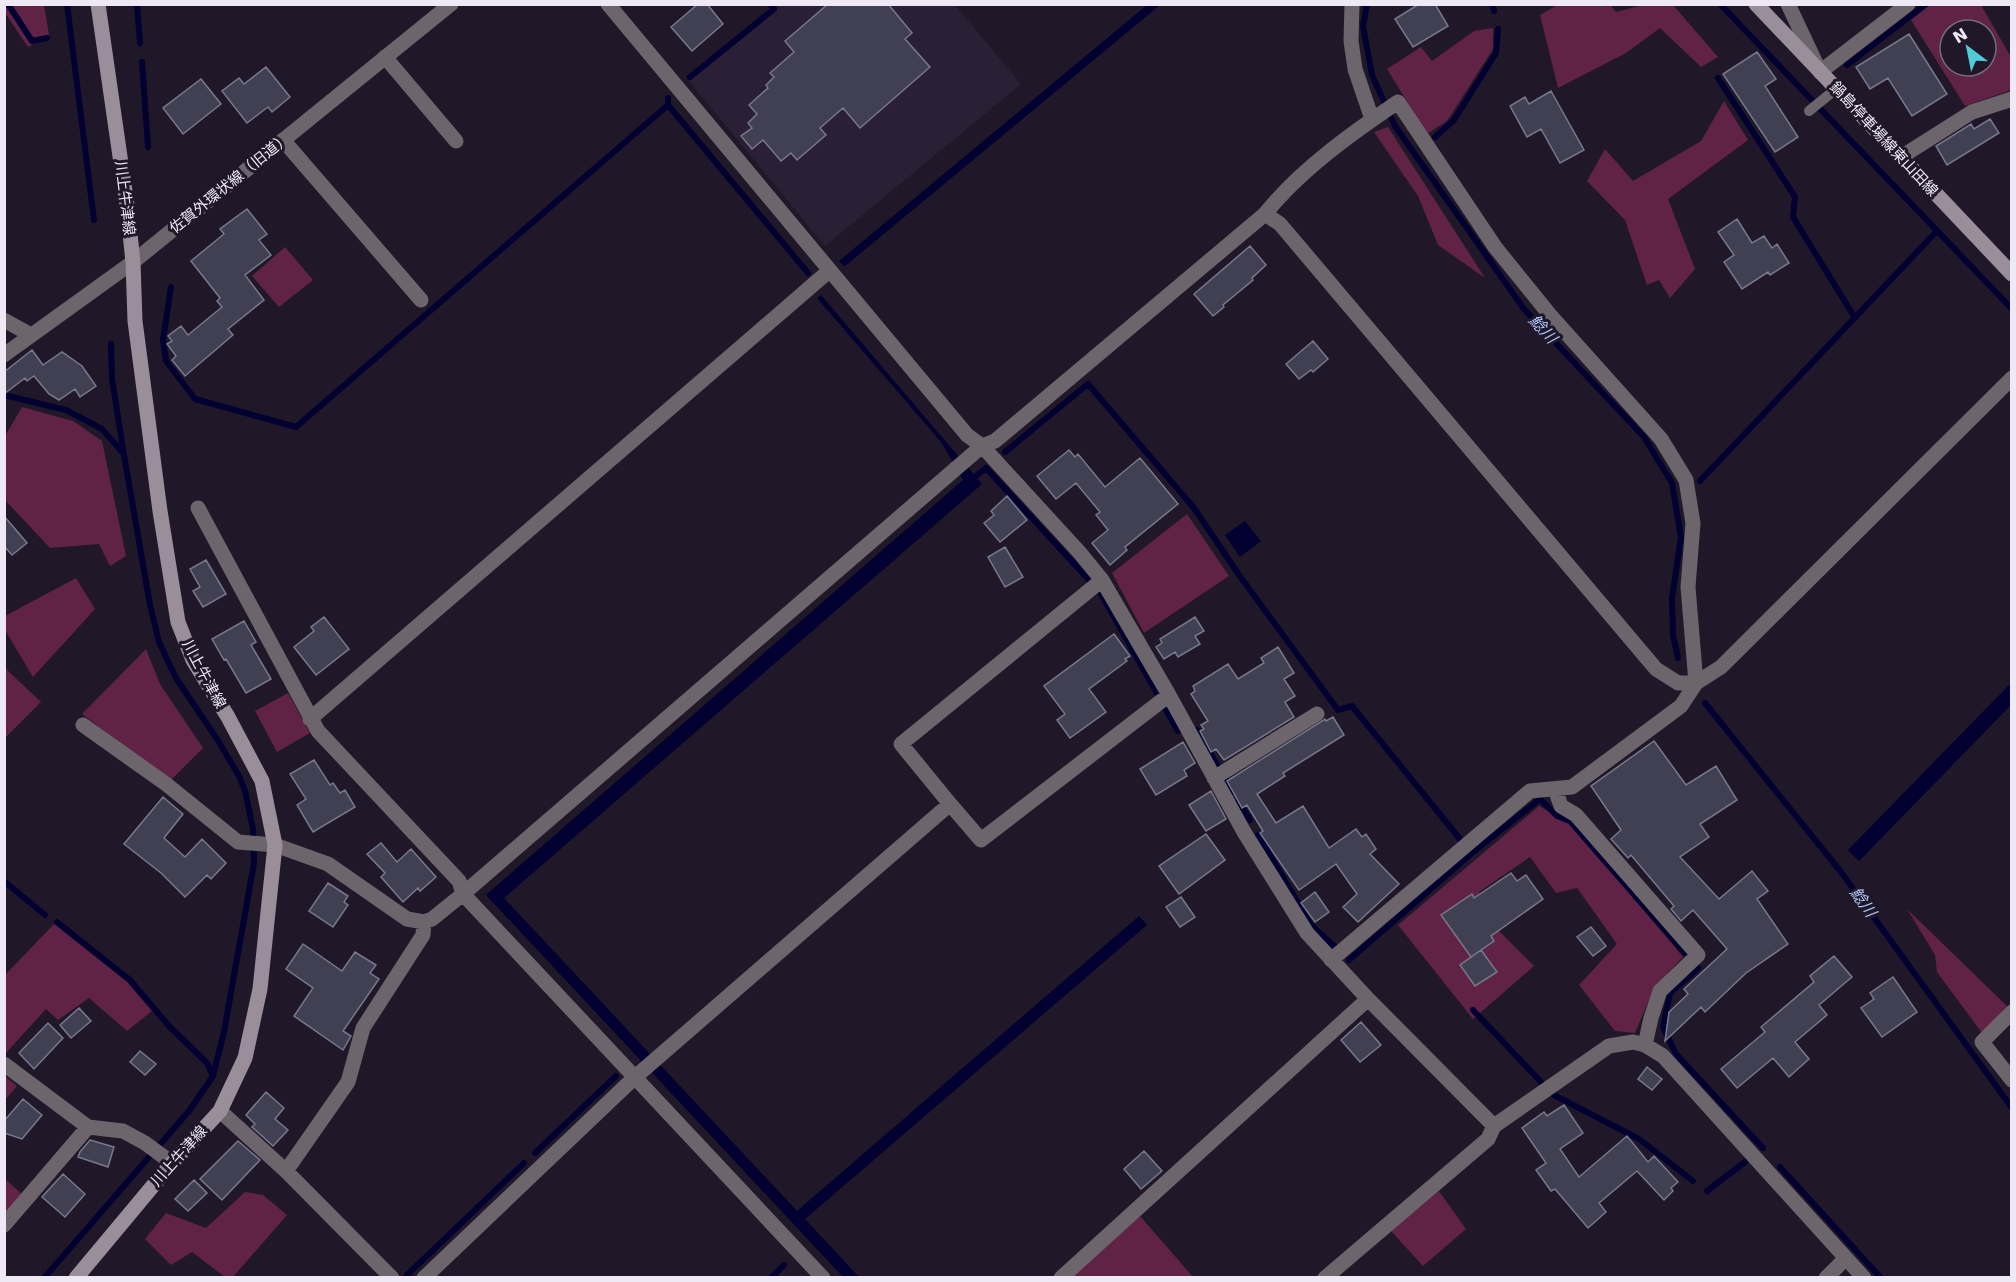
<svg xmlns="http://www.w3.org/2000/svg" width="2016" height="1282" viewBox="0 0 2016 1282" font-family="'DejaVu Sans','Noto Sans JP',sans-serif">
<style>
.built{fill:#2a1f35}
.green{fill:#602245;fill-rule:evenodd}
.water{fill:#010031}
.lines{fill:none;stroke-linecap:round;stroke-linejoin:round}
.stream{stroke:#010031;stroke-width:6}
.building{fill:#414053;stroke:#78788d;stroke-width:1.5}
.service{stroke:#6c656c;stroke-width:10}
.minor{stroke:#6c656c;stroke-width:15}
.tertiary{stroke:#6c656c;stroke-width:15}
.secondary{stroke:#9a8e9a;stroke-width:15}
.labels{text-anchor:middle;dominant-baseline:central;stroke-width:6;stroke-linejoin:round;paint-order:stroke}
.street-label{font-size:15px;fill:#eee9f4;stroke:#201828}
.water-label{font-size:16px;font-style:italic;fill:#abc3f8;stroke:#201828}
</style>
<rect width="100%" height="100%" fill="#201828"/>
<path class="built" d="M954,4L1021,84L825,246L689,81L781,5Z"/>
<path class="green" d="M4,5H44L49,35L28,47L5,13Z
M1557,5H1610L1616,12L1643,5H1673L1718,57L1701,67L1660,28L1626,53L1558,88L1540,15Z
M1930,5H1981L2011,57V90L1965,106L1911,20ZM1950,30H1986V66H1950Z
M1493,28V49L1447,121L1427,134L1387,69L1421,47L1432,61L1474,31Z
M1724,101L1748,140L1668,199L1695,269L1670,298L1659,280L1647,285L1625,220L1587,181L1605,149L1633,181L1701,141Z
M1388,127L1485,278L1438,245L1418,196L1374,132Z
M285,247L313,280L279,307L252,276Z
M22,407L73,421L102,441L126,556L110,566L99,544L50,548L5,500V436Z
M1187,514L1229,576L1144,633L1112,573Z
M76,578L95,609L33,677L5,630V616Z
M146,649L160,684L203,748L170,781L82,714Z
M5,668L41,702L5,738H4Z
M288,693L310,733L277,752L255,711Z
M1539,806L1574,826L1683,957L1655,986L1635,1033L1615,1031L1579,985L1617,944L1577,888L1556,893L1530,857L1479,892L1492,924L1534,966L1473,1019L1398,925Z
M1907,909L2007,1006L1982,1033L1937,972L1935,955Z
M54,924L127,982L152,1011L127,1031L89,998L58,1020L46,1009L5,1054V975Z
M5,1076L17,1086L5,1100Z
M5,1179L24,1196L5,1219Z
M1439,1191L1466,1229L1423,1266L1390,1230Z
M245,1192L263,1195L287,1215L233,1277H225L192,1252L171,1265L145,1239L166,1213L206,1228Z
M1140,1216L1193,1277L1071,1278Z"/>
<path class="water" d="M1147,5H1160L844,267L839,261Z
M821,295L982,484L504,898L797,1211L1139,916L1147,925L805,1219L859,1277L844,1278L486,895L963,480L941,442L817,298Z
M1245,521L1261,541L1240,557L1225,535Z
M2011,683V705L1859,861L1848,850Z"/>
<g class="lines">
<path class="stream" d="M8,4L32,41L47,38
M67,4L94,220
M137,4L140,43
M1367,4L1363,26L1372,75L1395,126L1524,309L1644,437L1672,483L1681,537L1672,598L1673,635L1678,658
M1492,4L1494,11
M1720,4L2012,309
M142,62L148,147
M1847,65L1926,4
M690,77L774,9L770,4
M1718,78L1795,197L1793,217L1855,318
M668,98V105L808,273
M1435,137L1454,120L1496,53L1498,29
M171,287L163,340L166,361L195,399L296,427L668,105
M4,395L66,410L102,429L124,454
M1005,452L1088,384L1194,508L1239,575L1338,710L1352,706L1460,839
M976,476L986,468L1089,580
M1700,481L1936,232
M1100,592L1158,695
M1705,703L1841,872L2012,1108
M1166,710L1178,731
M1197,730L1218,767
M1226,779L1233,792
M1238,801L1250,820
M1258,835L1311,925L1335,947
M4,881L45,915
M57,922L130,980L169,1026L207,1063L213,1076
M1349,960L1472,853L1540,799L1557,816L1570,821L1685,953
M1698,968L1670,993L1663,1027L1676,1054L1763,1148
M1473,1010L1541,1082
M1554,1095L1639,1139L1693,1181
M535,1153L616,1076
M1780,1167L1881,1278
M1707,1191L1745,1162
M407,1275L524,1163
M44,1278L189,1111L213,1076L224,1032L254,863L253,829L245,791L239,776L219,742L176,678L159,642L150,605L124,455L112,379L111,344
M771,1278L784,1265"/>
</g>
<path class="building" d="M698,4H707L723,24L692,51L671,27Z
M828,4H888L912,33L905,39L930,67L860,128L843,108L820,128L826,135L797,160L791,153L781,161L763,140L752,149L741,136L752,128L748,123L757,114L749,105L768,88L766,85L774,77L770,73L794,52L785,41Z
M1419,4H1435L1448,26L1413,47L1395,19Z
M1909,34L1947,94L1912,116L1888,78L1870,89L1856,67Z
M1757,52L1776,79L1765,86L1798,137L1775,152L1723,74Z
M266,67L290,97L272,112L268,107L247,123L222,91L239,78L244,84Z
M201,79L221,104L183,134L163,108Z
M1551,91L1584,150L1560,163L1541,129L1527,137L1510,106L1525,97L1529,104Z
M1990,119L1999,133L1947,165L1936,146L1971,124L1974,129Z
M247,209L267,234L259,240L271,255L245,275L264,300L228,329L233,335L185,376L172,360L176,356L167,344L172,341L168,336L181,326L188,335L222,307L217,301L220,298L191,261L224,234L220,229Z
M1737,219L1752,243L1764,236L1772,248L1777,244L1789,263L1770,275L1768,272L1742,289L1724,262L1734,255L1718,232Z
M1250,246L1266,265L1252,278L1253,280L1223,305L1224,307L1213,316L1194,294Z
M1313,341L1328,359L1313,372L1311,370L1299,379L1286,364Z
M32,350L43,365L62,352L82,366L96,386L80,397L75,389L59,400L49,394L34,376L27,381L25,378L4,394V372Z
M1069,450L1075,457L1078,454L1105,487L1140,458L1178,504L1125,547L1127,550L1110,565L1092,543L1108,530L1096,515L1100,512L1076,483L1056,499L1037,476Z
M1007,496L1027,520L1000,542L984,523L994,515L991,511Z
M4,516L27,543L12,555L4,546Z
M1005,547L1023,577L1005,587L988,557Z
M206,560L226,594L203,607L193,591L200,587L190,569Z
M324,617L349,649L316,675L294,647L314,631L311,627Z
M1195,617L1204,631L1195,636L1200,644L1178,657L1175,652L1164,659L1156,647L1162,643L1160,639Z
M244,621L256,642L251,645L271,679L246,693L226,659L224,660L212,639Z
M1114,634L1130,656L1125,659L1127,661L1089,689L1106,712L1070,738L1057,720L1065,714L1044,686Z
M1278,647L1294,673L1284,679L1295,696L1285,702L1294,717L1224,760L1216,749L1211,752L1200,731L1204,729L1201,725L1208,721L1191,694L1195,691L1193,686L1228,664L1238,679L1264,663L1261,658Z
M1333,717L1344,735L1283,773L1285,776L1257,794L1276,823L1303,806L1329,848L1356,829L1362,837L1366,834L1376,849L1370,854L1399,884L1358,922L1343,907L1357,894L1336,864L1299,890L1260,833L1263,831L1247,805L1242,808L1227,781L1325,719L1326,721Z
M1654,741L1686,785L1716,766L1737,800L1700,824L1709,837L1680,857L1719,899L1752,871L1768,891L1757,899L1788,944L1746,973L1705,1012L1701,1007L1665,1041L1669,1012L1688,994L1684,989L1727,949L1693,910L1681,921L1671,909L1674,906L1631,855L1628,858L1611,839L1621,830L1591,786Z
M1183,742L1195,763L1184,770L1187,776L1156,795L1140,769Z
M314,760L330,785L333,783L340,793L345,790L355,807L313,832L297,805L306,799L290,774Z
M1211,791L1226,819L1206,831L1189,805Z
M163,797L183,814L164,838L185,857L202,839L226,863L211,879L207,875L185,897L161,873L124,844Z
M1206,834L1225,860L1179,894L1159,866Z
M381,843L397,862L411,849L436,877L420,891L418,888L403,902L381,877L385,873L367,854Z
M1511,873L1517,881L1526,875L1543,899L1491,936L1494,941L1471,957L1441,915L1472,894L1474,898Z
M328,883L348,896L344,902L348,905L333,927L309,911Z
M1315,892L1329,912L1315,922L1301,903Z
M1181,897L1195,917L1180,927L1166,907Z
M1591,927L1606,946L1593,956L1577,937Z
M303,944L342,971L355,952L376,965L370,973L379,979L343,1031L351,1036L343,1050L294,1016L313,988L286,969Z
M1481,950L1497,972L1475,986L1460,965Z
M1834,956L1852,977L1819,1005L1827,1015L1795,1042L1809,1059L1789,1077L1773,1058L1737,1088L1721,1069L1765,1032L1761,1027L1814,982L1810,976Z
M1893,977L1917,1012L1882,1037L1861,1008L1874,999L1870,993Z
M79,1008L91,1021L71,1038L60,1025Z
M1361,1022L1381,1045L1360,1062L1341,1040Z
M48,1023L63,1038L34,1069L19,1053Z
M140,1051L156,1064L145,1075L130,1062Z
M1647,1067L1662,1079L1652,1090L1638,1079Z
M266,1092L284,1108L275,1119L288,1130L273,1146L252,1127L255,1124L246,1115Z
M23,1099L42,1115L22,1139L4,1133V1121Z
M1564,1105L1583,1133L1560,1149L1579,1177L1627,1136L1648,1162L1654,1156L1678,1182L1671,1188L1673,1191L1664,1200L1637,1171L1599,1203L1606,1212L1588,1228L1555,1189L1551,1191L1536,1170L1546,1163L1522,1128L1544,1112L1547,1116Z
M90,1140L114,1147L108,1167L78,1157L80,1152Z
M238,1141L260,1160L222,1200L200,1179Z
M1144,1151L1162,1171L1141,1189L1124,1169Z
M63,1174L85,1194L65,1217L42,1197Z
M194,1180L207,1193L188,1211L175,1199Z"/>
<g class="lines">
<path class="service" d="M1809,111L1836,89"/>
<path class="minor" d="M1352,4L1351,41L1355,69L1372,119
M1788,4L1820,72L1908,4
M385,57L456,141
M283,140L421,300
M1901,157L1972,112L2012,99
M1265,214C1300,170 1352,133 1398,102L1495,247L1550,315L1661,439L1686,480L1693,523L1688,587L1696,683L1681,706L1572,787L1530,791L1331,960
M4,320L31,335
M198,508L318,731L459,881L463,894L823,1278
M310,719L829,271
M83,725L166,784L238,842L275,845L328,864L407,919L424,922L432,919L463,894L982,446L1080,553L1102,580L1169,695L1244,832L1307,933L1368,999L1494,1126
M1214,778L1317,714
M1555,789L1561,806L1576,815L1698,955L1660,991L1651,1018L1645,1045
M950,804L901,744L1102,580
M2012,1012L1982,1042L2012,1080
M4,1064L88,1127L123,1131L145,1143L172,1163
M220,1111L286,1171L392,1278
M286,1171L348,1082L363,1028L423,935L424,922
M4,1225L88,1127
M424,1278L634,1078L950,804L981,840L1169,695
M1061,1278L1368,999
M1325,1278L1488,1139L1494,1126L1609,1046L1633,1042L1645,1045L1663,1056L1864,1278
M1826,1278L1846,1258"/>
<path class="tertiary" d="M608,4L967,435L982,446L995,441L1265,214L1280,224L1656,669L1678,683H1696L1721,667L2012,378
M4,355L133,262L451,4"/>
<path class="secondary" d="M1756,4L2012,274
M76,1278L172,1163L220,1111L245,1058L260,989L275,845L262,781L228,717L193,660L178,622L160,511L135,321L133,262L127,205L98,4"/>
</g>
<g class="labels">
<g class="street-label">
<text transform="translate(1884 139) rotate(47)">鍋島停車場線東山田線</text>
<text transform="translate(230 183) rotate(-39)">佐賀外環状線（旧道）</text>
<text transform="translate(125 198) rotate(83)">川上牛津線</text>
<text transform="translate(204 674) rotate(62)">川上牛津線</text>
<text transform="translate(179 1156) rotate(-48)">川上牛津線</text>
</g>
<g class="water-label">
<text transform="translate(1543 329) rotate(47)">鯰川</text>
<text transform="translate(1863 902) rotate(54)">鯰川</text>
</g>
</g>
<rect width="2016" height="1282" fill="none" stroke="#eee9f4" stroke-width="12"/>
<g transform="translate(1968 48) rotate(328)"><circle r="28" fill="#201828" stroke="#726c7a" stroke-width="1.5"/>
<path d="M0-4.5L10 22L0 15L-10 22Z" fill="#52cbd7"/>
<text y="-9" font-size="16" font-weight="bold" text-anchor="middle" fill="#eee9f4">N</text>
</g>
</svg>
